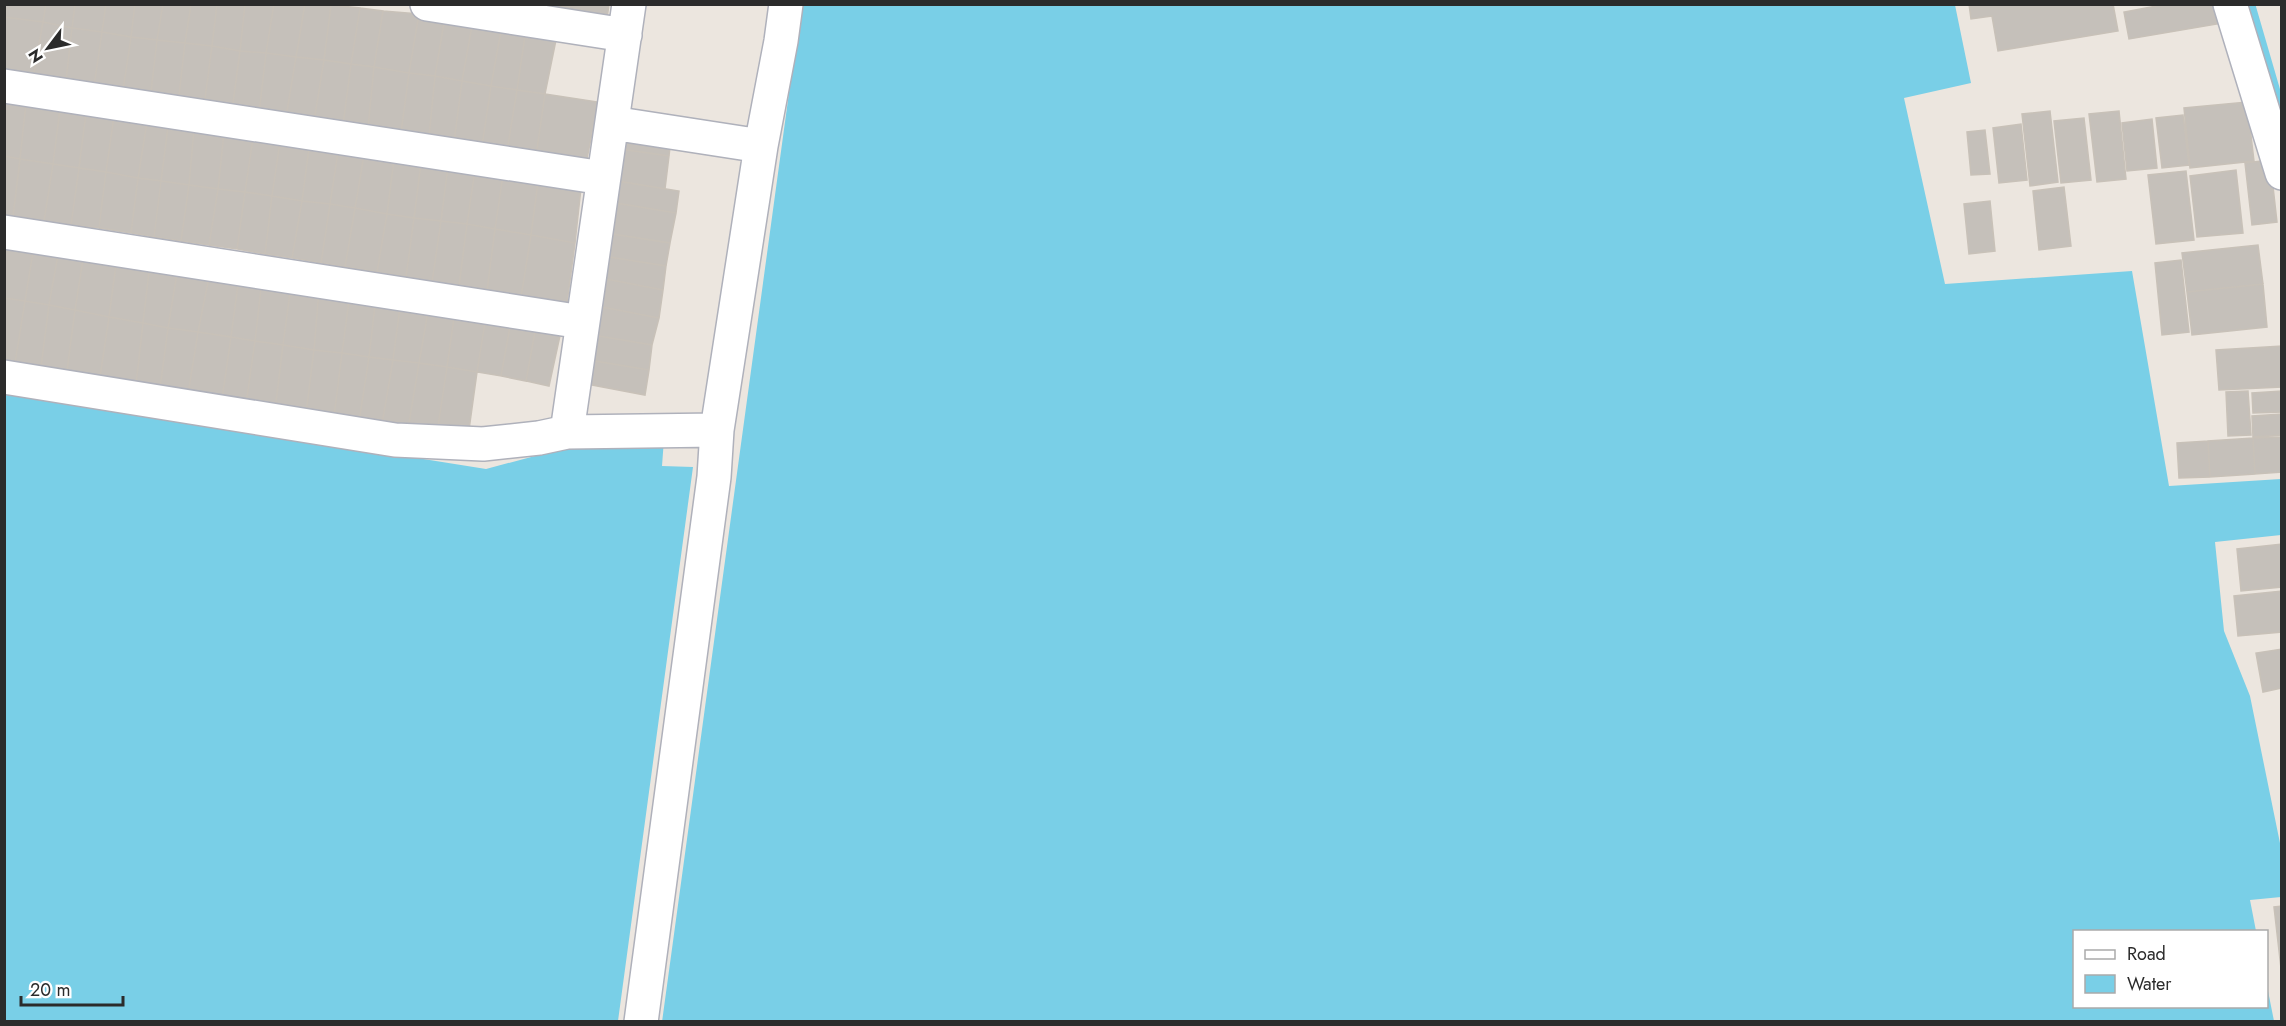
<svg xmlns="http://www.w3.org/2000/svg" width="2286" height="1026" viewBox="0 0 2286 1026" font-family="Jost,sans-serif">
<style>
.water{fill:#79cfe7}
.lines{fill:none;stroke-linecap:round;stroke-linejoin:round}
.stream{stroke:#79cfe7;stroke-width:10}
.building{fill:#c5c0ba;stroke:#c8c1b8;stroke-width:1.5}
.minor-casing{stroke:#afb1bb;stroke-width:36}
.minor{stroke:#fff;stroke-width:33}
</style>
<rect width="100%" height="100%" fill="#ece6df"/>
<path class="water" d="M801,5H1955L1971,83L1904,98L1945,284L2132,271L2169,486L2281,479V535L2215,542L2224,631L2250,696L2281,848V897L2250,900L2256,931L2074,932V1006H2266L2267,986L2274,1021L662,1022Z
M4,392L486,469L576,445L664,439L662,466L693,467L618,1021H5Z"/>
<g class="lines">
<path class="stream" d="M2250,4L2282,114"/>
</g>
<path class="building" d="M4,4H46L43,22L4,17Z
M46,4H75L72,28L43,22Z
M75,4H106L102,32L72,28Z
M106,4H135L131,37L102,32Z
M135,4H163L157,40L131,37Z
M163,4H191L185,43L157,40Z
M191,4H217L212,46L185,43Z
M217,4H245L240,51L212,46Z
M245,4H274L266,53L240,51Z
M274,4H305L296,57L266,53Z
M305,4L331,5L324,60L296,57Z
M551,4H609L607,19L551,10Z
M1969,4H2113L2118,31L1998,51L1992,16L1971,19Z
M2167,4H2219L2223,23L2129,39L2124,12Z
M331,5L360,8L351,64L324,60Z
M360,8L383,11L374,67L351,64Z
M383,11L419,14L409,73L374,67Z
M419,14L445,17L435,76L409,73Z
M4,17L43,22L32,84L4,80Z
M445,17L473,20L462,81L435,76Z
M473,20L502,25L491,86L462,81Z
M43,22L72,28L65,89L32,84Z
M502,25L526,29L517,90L491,86Z
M72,28L102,32L93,93L65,89Z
M526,29L557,35L545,94L517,90Z
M102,32L131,37L122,97L93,93Z
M131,37L157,40L150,101L122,97Z
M157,40L185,43L178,104L150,101Z
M185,43L212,46L204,106L178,104Z
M212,46L240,51L232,110L204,106Z
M240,51L266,53L259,113L232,110Z
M266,53L296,57L286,117L259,113Z
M296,57L324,60L314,121L286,117Z
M324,60L351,64L343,125L314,121Z
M351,64L374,67L368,128L343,125Z
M374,67L409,73L401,133L368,128Z
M409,73L435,76L429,137L401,133Z
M435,76L462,81L454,142L429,137Z
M462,81L491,86L482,146L454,142Z
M491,86L517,90L507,151L482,146Z
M517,90L545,94L536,156L507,151Z
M545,94L598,102L586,164L536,156Z
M4,98L26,103L20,159L4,156Z
M2247,102L2254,161L2190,168L2184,108Z
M26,103L60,109L53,164L20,159Z
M60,109L86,113L79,168L53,164Z
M2050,111L2058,182L2030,186L2022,114Z
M2119,111L2126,179L2097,182L2089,114Z
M86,113L114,116L106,172L79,168Z
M2183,115L2189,165L2162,168L2156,118Z
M114,116L147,122L138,178L106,172Z
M2084,118L2091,180L2061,183L2054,121Z
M2152,119L2157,168L2127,171L2122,123Z
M147,122L168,127L161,181L138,178Z
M2021,124L2027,180L1999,183L1993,128Z
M168,127L194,130L189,185L161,181Z
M194,130L224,133L218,189L189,185Z
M1985,130L1990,174L1971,175L1967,132Z
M621,131L671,138L669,156L620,149Z
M224,133L253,138L245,192L218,189Z
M253,138L280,142L272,196L245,192Z
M280,142L309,148L302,201L272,196Z
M309,148L338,152L330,204L302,201Z
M620,149L669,156L665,189L616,181Z
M338,152L364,155L355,208L330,204Z
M364,155L394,159L387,214L355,208Z
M4,156L20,159L13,216L4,214Z
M20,159L53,164L44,221L13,216Z
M394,159L421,163L414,218L387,214Z
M2270,160L2277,222L2252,225L2245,163Z
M421,163L448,166L441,221L414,218Z
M53,164L79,168L71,225L44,221Z
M448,166L475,170L467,224L441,221Z
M79,168L106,172L99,228L71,225Z
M475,170L503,175L495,229L467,224Z
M2236,170L2243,233L2197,237L2190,176Z
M2186,171L2194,240L2156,244L2148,175Z
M106,172L138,178L131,233L99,228Z
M503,175L538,182L531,235L495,229Z
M138,178L161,181L154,237L131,233Z
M612,180L679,191L676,213L610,202Z
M161,181L189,185L181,241L154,237Z
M538,182L581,188L575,243L531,235Z
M189,185L218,189L209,245L181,241Z
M2064,187L2071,246L2039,250L2033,191Z
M218,189L245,192L237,249L209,245Z
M245,192L272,196L265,254L237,249Z
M272,196L302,201L292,258L265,254Z
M302,201L330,204L321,263L292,258Z
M1990,201L1995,251L1969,254L1964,204Z
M610,202L676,213L670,243L606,233Z
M330,204L355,208L345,267L321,263Z
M355,208L387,214L377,272L345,267Z
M387,214L414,218L406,277L377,272Z
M414,218L441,221L432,282L406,277Z
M441,221L467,224L459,286L432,282Z
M467,224L495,229L487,291L459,286Z
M495,229L531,235L521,297L487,291Z
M606,233L670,243L666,266L603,256Z
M531,235L575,243L567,303L521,297Z
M7,241L34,246L25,301L4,298V255Z
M2258,245L2263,284L2187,292L2182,253Z
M34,246L59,249L49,305L25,301Z
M59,249L84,253L75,310L49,305Z
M84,253L117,257L109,317L75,310Z
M603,256L666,266L663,290L601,278Z
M117,257L150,263L143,323L109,317Z
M2181,260L2189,332L2162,335L2155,263Z
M150,263L178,267L168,328L143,323Z
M178,267L210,272L198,332L168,328Z
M210,272L239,277L231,337L198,332Z
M239,277L262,280L255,341L231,337Z
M601,278L663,290L659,318L597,306Z
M262,280L291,285L283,345L255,341Z
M2263,284L2267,327L2192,335L2187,292Z
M291,285L319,289L314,350L283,345Z
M319,289L350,293L342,353L314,350Z
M350,293L376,297L369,357L342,353Z
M376,297L401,300L393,360L369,357Z
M4,298L25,301L15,363L4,361Z
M401,300L429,306L419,363L393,360Z
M25,301L49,305L41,367L15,363Z
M49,305L75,310L67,371L41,367Z
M429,306L455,311L447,367L419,363Z
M597,306L659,318L652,345L593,335Z
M75,310L109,317L100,377L67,371Z
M455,311L486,316L477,372L447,367Z
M486,316L511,321L501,376L477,372Z
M109,317L143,323L136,384L100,377Z
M511,321L536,326L526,381L501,376Z
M143,323L168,328L160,388L136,384Z
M536,326L561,331L549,386L526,381Z
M168,328L198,332L188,394L160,388Z
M198,332L231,337L222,399L188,394Z
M593,335L652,345L649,370L589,360Z
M231,337L255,341L246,404L222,399Z
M255,341L283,345L275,410L246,404Z
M283,345L314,350L306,414L275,410Z
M2282,346V387L2219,390L2216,350Z
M314,350L342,353L334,417L306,414Z
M342,353L369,357L359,422L334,417Z
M369,357L393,360L382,424L359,422Z
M393,360L419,363L408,429L382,424Z
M589,360L649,370L645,395L586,384Z
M419,363L447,367L437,433L408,429Z
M447,367L477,372L468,437L437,433Z
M2248,391L2251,435L2228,436L2226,392Z
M2282,391V412L2253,413L2252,393Z
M2282,414V435L2253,437L2252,416Z
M2282,437V472L2255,474L2253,438Z
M2253,438L2255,474L2210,477L2208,441Z
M2208,441L2210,477L2179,478L2177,443Z
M2282,544V587L2241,591L2237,549Z
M2282,591V632L2238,636L2234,596Z
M2282,649V688L2263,692L2256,653Z
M2282,906V977L2274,907Z"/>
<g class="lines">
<defs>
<path id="minor" d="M427,4L625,35
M2230,4L2282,173
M4,86L603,178
M612,123L761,146
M4,232L582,322
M4,377L395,440L483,444L539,438L567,432L717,430
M567,432L629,4
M641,1022L714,477L717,430L761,146L781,41L786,4"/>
</defs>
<use href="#minor" class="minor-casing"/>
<use href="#minor" class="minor"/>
</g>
<rect width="2286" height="1026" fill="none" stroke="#2b2b2b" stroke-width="12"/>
<rect x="2073" y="930" width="195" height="78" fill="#ffffff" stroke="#aaaaaa" stroke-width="1.5"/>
<rect x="2085" y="950" width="30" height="9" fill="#ffffff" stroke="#aaaaaa" stroke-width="1.5"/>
<text x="2127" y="960" font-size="18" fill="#2b2b2b">Road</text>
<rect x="2085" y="975" width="30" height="18" fill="#79cfe7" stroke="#aaaaaa" stroke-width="1.5"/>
<text x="2127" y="990" font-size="18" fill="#2b2b2b">Water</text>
<g transform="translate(48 48) rotate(238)" stroke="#ffffff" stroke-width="4.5" paint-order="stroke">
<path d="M0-4.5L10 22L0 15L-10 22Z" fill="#2b2b2b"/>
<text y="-9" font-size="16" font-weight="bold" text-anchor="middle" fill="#2b2b2b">N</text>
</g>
<path d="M21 996v9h102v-9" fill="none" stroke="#2b2b2b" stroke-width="3"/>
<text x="30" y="996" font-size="18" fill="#2b2b2b" stroke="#ffffff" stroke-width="4.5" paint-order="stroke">20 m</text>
</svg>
